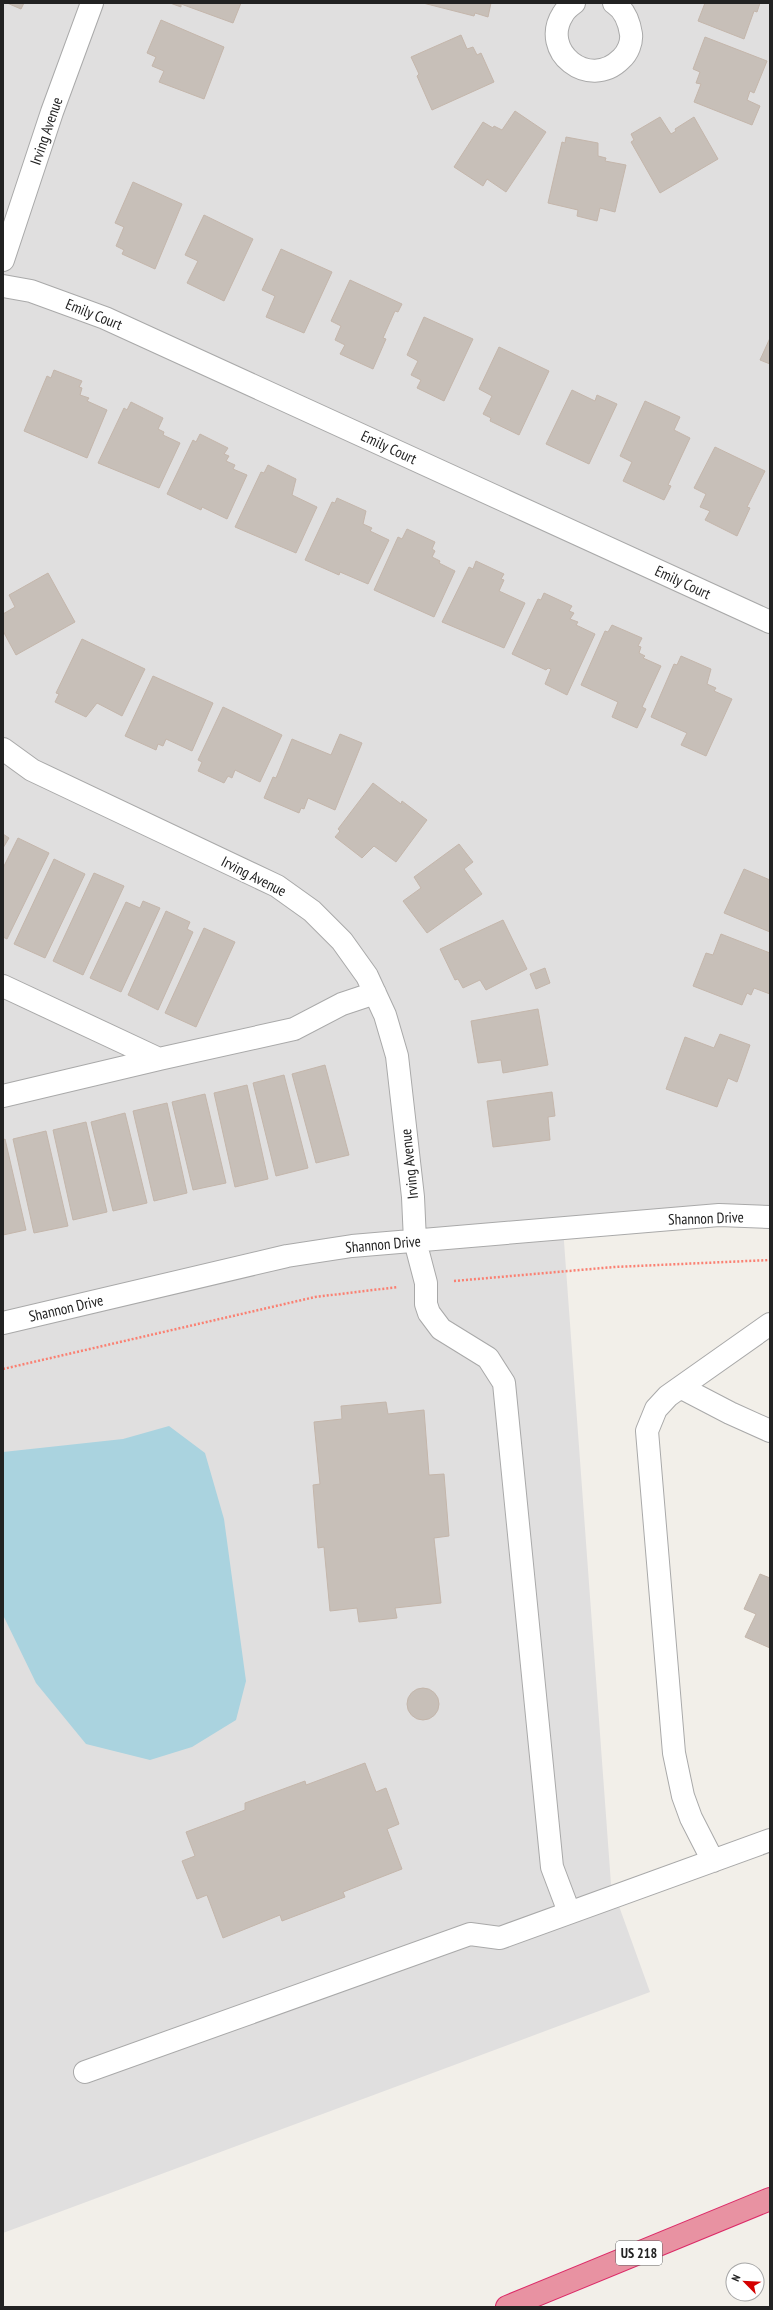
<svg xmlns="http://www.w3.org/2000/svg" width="773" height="2310" viewBox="0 0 773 2310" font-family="'PT Sans Narrow',sans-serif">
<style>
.residential{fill:#e0dfdf}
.water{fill:#aad3df}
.building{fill:#c7bfb8;stroke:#c4b6ab}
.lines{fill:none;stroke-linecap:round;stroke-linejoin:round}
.minor-casing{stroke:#a9a9a9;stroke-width:24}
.highway-casing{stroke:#dc2a67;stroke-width:24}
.path{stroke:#fa8072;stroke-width:2.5;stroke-dasharray:2 2;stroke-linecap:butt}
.minor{stroke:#fff;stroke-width:22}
.highway{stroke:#e892a2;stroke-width:22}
.labels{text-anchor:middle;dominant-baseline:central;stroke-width:3.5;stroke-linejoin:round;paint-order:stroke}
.shield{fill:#fff;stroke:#646464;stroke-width:1}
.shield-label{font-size:14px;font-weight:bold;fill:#222}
.street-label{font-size:15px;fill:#222;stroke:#fff}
</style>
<rect width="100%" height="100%" fill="#f2efe9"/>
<path class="residential" d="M3,3H770V1217L563,1228L611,1884L650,1992L3,2233Z"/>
<path class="water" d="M169,1426L205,1453L224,1519L246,1681L236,1720L192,1747L150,1760L86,1744L36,1683L3,1615V1452L123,1439Z"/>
<path class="building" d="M7,3H24L21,9Z
M170,3H241L233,23L181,4V7Z
M423,3H491L488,17L475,13L474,16Z
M705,3H760L757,12L754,11L744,39L698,21Z
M161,20L224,47L204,99L159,82L164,71L152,66L156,57L147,53Z
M461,35L467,49L473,47L477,55L481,53L494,82L432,110L417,76L419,74L411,57Z
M705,37L767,61L754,93L750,91L747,100L760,106L752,125L694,102L701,84L696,83L700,72L693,69Z
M515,111L546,132L506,192L487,179L483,186L454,167L483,122L493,128L494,126L502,130Z
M660,117L671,134L676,131L675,129L694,117L718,159L660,193L631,142L634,140L631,134Z
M566,137L598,143V156L606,158L605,161L626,165L615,212L600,208L597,221L577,216L578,210L548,203L562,142L565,143Z
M133,182L182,204L155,269L122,254L124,250L116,246L124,227L115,223Z
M204,215L253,239L224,301L187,283L198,261L185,255Z
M281,249L332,272L304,333L266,317L275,296L262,290Z
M350,280L402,304L398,312L395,311L383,338L386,339L373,369L340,354L345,345L335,340L341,326L331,321Z
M424,317L473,339L444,401L417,388L421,380L411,375L418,361L407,355Z
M770,338V364L760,360Z
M499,347L549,371L519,435L490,421L491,418L483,414L492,396L479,389Z
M54,370L82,381L79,387L82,388L80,395L89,398L87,401L107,410L87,458L24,431L47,376L51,378Z
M572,390L595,401L597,395L617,404L589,464L546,444Z
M645,401L680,417L674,430L690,438L668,485L671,486L664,500L623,481L632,462L620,456Z
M131,402L163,418L158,429L164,432L163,435L180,443L159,488L98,463L124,408L127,410Z
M200,434L228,448L224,454L229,456L226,461L235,465L233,469L247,475L227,519L202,507L201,510L167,494L193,440L196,442Z
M715,447L765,471L747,507L750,508L737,536L705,520L710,511L700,507L706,494L694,488Z
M268,465L296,479L292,495L317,507L296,553L235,527L261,472L264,473Z
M337,498L366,511L363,524L372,528L370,531L389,540L368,584L340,572L339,575L305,560L332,502L335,503Z
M407,529L435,542L432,549L435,551L432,557L440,561L439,563L455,571L434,617L374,590L398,537L402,539Z
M476,561L504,574L501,579L504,580L499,591L525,603L504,648L442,622L469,567L473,569Z
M48,573L75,622L16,655L3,631V614L15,607L9,595Z
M544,593L572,606L569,611L574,613L570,619L578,622L576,625L595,634L567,695L545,684L551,669L548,668L546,670L512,654L538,599L541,600Z
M612,625L642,638L638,646L641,647L639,653L645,656L643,658L661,666L642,707L646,709L637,728L612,717L618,702L581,685L605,631L608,632Z
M82,639L145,669L122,716L97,703L86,717L55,702L59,694L56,693Z
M681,656L711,669L707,684L716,688L714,691L732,699L706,756L681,745L687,733L651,717L674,664L677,665Z
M153,676L213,703L192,751L166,739L163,746L158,744L156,750L125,736Z
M223,707L282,735L260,782L235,770L232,778L228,776L224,783L198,771L202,762L198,760Z
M340,734L362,743L335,810L308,798L304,809L301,808L299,813L264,798L273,777L276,778L292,739L331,755Z
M373,783L401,804L402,801L427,820L396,862L374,846L362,858L335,837L340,831L338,829Z
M3,834L9,838L3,848Z
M18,838L49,853L7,939L3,937V868Z
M459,844L473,862L464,869L482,894L427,933L403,901L421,888L414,877Z
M54,859L85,874L45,958L14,944Z
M744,869L770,880V932L724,913Z
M94,873L124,886L83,975L53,961Z
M143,901L160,908L121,992L90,978L126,902L140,908Z
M166,911L190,922L187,929L193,932L158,1010L128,995Z
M503,920L527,969L486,990L480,980L463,988L458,979L455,980L440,949Z
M204,928L235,942L196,1027L165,1013Z
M721,934L770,953V994L754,988L751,995L747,993L742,1005L693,986L706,953L713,955Z
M545,968L550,983L536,989L530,974Z
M538,1009L548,1065L503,1073L501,1060L478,1063L471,1021Z
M720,1034L750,1045L737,1082L728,1078L717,1107L666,1089L685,1037L714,1048Z
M325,1065L349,1155L316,1163L292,1074Z
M284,1075L308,1168L276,1176L253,1083Z
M247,1085L268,1179L235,1187L214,1093Z
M552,1092L555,1116L548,1117L550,1140L493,1147L487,1101Z
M205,1094L226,1183L193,1190L172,1102Z
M167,1103L187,1193L154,1201L133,1111Z
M125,1113L147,1203L113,1211L91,1122Z
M86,1122L107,1212L73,1220L53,1130Z
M46,1131L68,1226L34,1233L13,1139Z
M5,1139L26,1230L3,1235V1140Z
M386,1402L388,1414L424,1410L429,1475L444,1474L449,1536L434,1538L441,1603L395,1608L397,1618L359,1622L357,1608L330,1611L324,1547L318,1548L313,1485L320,1484L314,1422L342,1419L341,1406Z
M760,1574L770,1578V1648L745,1637L756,1614L744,1609Z
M407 1704a16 16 0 1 1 32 0a16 16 0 1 1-32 0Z
M365,1763L376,1792L386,1788L399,1824L387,1829L402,1869L343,1892L345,1897L282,1921L280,1915L223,1938L207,1895L197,1899L182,1861L195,1856L186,1832L245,1810V1803L305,1781L306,1785Z"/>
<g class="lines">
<defs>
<path id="minor" d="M574,3C570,6 565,10 563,14C539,51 589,91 621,59C628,53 632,42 631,34C629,21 625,10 614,3
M3,260L52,112L92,3
M3,286L31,291L105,318L770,622
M3,749L32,770L277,886L312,911L342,941L367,976L385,1015L397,1056L413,1197L415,1241L426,1283V1304L429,1313L441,1329L488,1358L504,1383L552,1867L569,1912
M3,986L159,1059L294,1029L342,1004L375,993
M3,1096L159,1059
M3,1323L287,1256L352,1246L719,1215L770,1217
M682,1388L730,1413L770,1431
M713,1861L691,1818L683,1796L674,1753L647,1431L656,1409L668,1396L770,1324
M85,2072L470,1934L500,1938L770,1840"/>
<path id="highway" d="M507,2307L770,2199"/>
</defs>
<use href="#minor" class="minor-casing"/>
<use href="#highway" class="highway-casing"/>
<path class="path" d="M454,1281L614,1267L770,1260
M3,1369L315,1297L398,1287"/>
<use href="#minor" class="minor"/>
<use href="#highway" class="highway"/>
</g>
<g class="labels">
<rect class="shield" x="616" y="2241" width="46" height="24" rx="3"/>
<g class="shield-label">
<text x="639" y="2253">US 218</text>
</g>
<g class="street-label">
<text transform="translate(46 131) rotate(-71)">Irving Avenue</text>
<text transform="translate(94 314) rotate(22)">Emily Court</text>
<text transform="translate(389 447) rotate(25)">Emily Court</text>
<text transform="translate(683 582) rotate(25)">Emily Court</text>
<text transform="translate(254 876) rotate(27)">Irving Avenue</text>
<text transform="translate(409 1164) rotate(-96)">Irving Avenue</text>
<text transform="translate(706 1218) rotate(-2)">Shannon Drive</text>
<text transform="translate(383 1244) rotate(-5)">Shannon Drive</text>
<text transform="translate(66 1308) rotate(-13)">Shannon Drive</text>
</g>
</g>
<rect width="773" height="2310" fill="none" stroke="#222222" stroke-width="8"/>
<g transform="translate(745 2282) rotate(294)"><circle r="19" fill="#ffffff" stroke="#a7a7a7"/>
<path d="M0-3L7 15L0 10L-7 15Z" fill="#d40000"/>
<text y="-6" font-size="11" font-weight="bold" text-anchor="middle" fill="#222222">N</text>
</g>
</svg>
